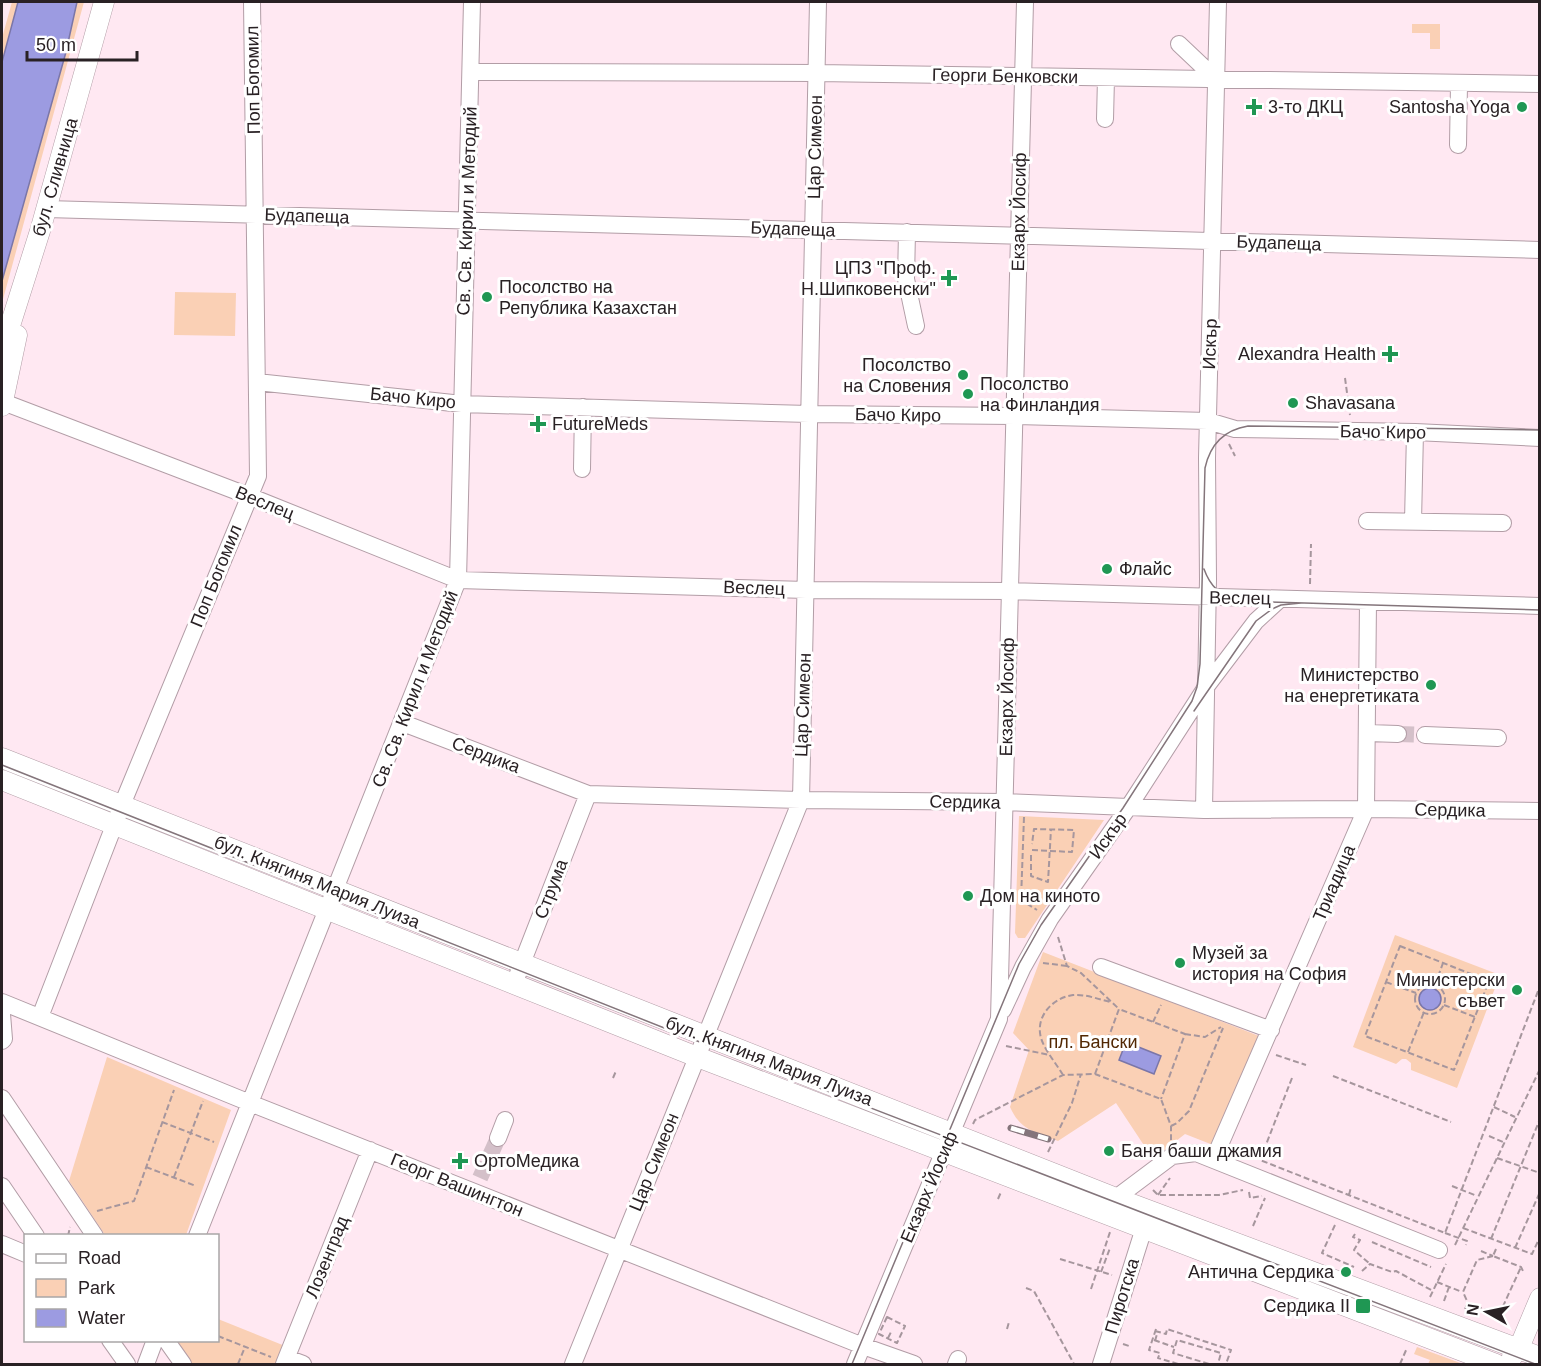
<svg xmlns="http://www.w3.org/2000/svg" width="1541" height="1366" viewBox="0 0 1541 1366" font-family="Helvetica,sans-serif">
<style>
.green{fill:#fad0b5}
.water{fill:#9c9be1;stroke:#7a76a8;stroke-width:1.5}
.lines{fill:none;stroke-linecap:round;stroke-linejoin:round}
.minor-tunnel{stroke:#d4c0c9;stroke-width:16;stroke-dasharray:16 8;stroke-linecap:butt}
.minor-casing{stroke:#b29da6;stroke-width:18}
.major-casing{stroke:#b29da6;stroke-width:21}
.path{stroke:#a6969d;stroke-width:2;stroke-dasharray:6 3;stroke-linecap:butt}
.minor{stroke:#fff;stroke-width:16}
.major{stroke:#fff;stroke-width:20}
.tram{stroke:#84757b;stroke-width:1.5}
.rail-casing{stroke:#84757b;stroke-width:7}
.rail{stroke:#fff;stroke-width:4.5;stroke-dasharray:14;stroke-linecap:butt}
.poi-dot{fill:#1f9753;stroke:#fff;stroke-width:2}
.labels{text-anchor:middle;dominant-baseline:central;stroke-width:6;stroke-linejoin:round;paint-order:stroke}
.street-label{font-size:18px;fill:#292124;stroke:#fff}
.poi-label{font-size:18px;fill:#292124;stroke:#fff;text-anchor:start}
.park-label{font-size:18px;fill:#522803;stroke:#fff}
</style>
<rect width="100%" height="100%" fill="#ffe8f2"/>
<path class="green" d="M12,2H18L2,62V38Z
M77,2H84L2,303V281L66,52Z
M1412,24H1440V49H1430V33H1412Z
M175,292L236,293L235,336L174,335Z
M1019,816L1104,820L1025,938H1018L1015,933Z
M1395,935L1500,975L1457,1088L1411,1070V1063L1406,1059H1402L1396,1064L1353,1047Z
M1043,952L1259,1036L1213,1145L1185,1134L1153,1159L1116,1103L1058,1141C1035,1132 1020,1130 1010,1107L1029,1050L1013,1033Z
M107,1057L231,1110L186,1235H105L69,1181Z
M218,1319L285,1346L278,1364H191L174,1341L218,1340Z
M1417,1347L1463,1364H1428L1430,1360L1414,1354Z"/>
<path class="water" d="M18,2H77L66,52L2,281V62Z
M1419 999a11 11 0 1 1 22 0a11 11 0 1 1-22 0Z
M1126,1042L1161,1056L1154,1074L1119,1060Z"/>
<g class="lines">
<path class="minor-tunnel" d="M1398,734L1425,735
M480,1178L498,1138"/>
<defs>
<path id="minor" d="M1179,44L1216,79
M471,72L817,73L1540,84
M1105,119L1106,78
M1458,145L1459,84
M46,209L1540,250
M907,232L906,279L916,326
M257,382L462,404L809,414L1014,416L1208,421L1235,429L1415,432L1540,438
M3,402L249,496L458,580L806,590L1010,591L1540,606
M582,469L583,407
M1367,521L1503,523
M1413,522L1415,432
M403,723L588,794L801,800L1005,802L1204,810L1366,809L1540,811
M1368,733L1398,734
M1425,735L1498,738
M1204,810L1208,579L1207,458L1218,2
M1101,967L1271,1030
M514,984L588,794
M2,1002L250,1103L863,1346L914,1364
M1003,1010L1023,967L1050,919L1128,808L1206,687L1256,621L1280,599
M2,1014L4,1039L2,1041
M40,1017L122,805L258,476L252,2
M2,1098L95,1236
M498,1138L505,1120
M1219,1147L1366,809L1368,601
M2,1186L36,1236
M1116,1198L1172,1156L1196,1153L1439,1250
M197,1236L458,580L472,2
M2,1244L26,1254
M110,1340L127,1364
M166,1340L183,1364
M287,1358L303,1364
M146,1364L155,1340
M284,1364L370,1150
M573,1364L801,800L818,2
M855,1364L999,1019L1025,2
M956,1364L958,1359
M1101,1364L1144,1228"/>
<path id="major" d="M2,351L40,231L104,2
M2,406L17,335
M2,758L1116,1198L1540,1357
M2,780L687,1053L1496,1364
M1512,1357L1519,1348L1540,1298"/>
</defs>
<use href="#minor" class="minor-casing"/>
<use href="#major" class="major-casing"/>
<path class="path" d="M921,283L931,284
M1345,378L1350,415
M1229,444L1235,456
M1310,584L1311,544
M1024,817L1021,900L1037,910
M1032,850L1072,852L1074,830L1034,829L1032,844
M1031,855V876L1048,882L1051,829
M1058,937L1067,966L1081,973L1119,1009
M1400,946L1489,981L1454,1070L1365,1036Z
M1043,963L1067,966
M1386,982L1416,993
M1415 999a15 15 0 1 1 30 0a15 15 0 1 1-30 0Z
M1435,985L1443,963
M1444,1005L1475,1017
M1153,1022L1161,1005
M1185,1034L1205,1037L1221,1027
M1006,1046L1050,1055
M1408,1052L1424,1012
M1276,1055L1306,1065
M1095,1074L1119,1009L1185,1034L1161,1099
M1063,1075C1056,1063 1045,1051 1041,1038C1035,1017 1052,998 1073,995C1085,994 1098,999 1110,1002
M1333,1076L1451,1122
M613,1078L616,1071
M1292,1078L1260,1160L1445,1233L1540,986
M1494,1107L1515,1117
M162,1122L214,1142
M973,1124L975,1120L1063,1075L1095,1074L1161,1099L1171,1126V1140
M1171,1126L1177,1123L1189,1111L1223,1028
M1489,1136L1503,1142
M1048,1152L1072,1103L1081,1074
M1497,1158L1540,1173
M146,1167L196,1186
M174,1177L203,1101
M1452,1186L1477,1196
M1153,1190L1158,1195H1219L1243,1190
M1249,1192L1250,1198L1262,1196
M1158,1195L1170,1178
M1349,1195L1351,1187
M998,1199L1001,1192
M97,1211L134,1201L174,1090
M1335,1225L1322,1253L1354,1267
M1253,1226L1265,1198
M1463,1228L1532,1254L1540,1237
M1445,1233L1467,1241L1466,1245
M1355,1234L1353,1237L1360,1240L1354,1250L1370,1264
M68,1236L70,1227
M1491,1239L1540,1119
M1372,1242L1431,1267
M1455,1245L1540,1069
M1515,1248L1540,1192
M1496,1249L1493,1256L1521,1267L1523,1271
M1481,1251L1493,1256
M1493,1256L1477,1260L1463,1292L1468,1303L1499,1315L1500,1324
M1060,1259L1112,1275
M1362,1271L1370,1264L1392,1272L1396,1271L1433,1291
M1101,1272L1110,1248
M1437,1282L1462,1292
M1026,1288L1034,1291L1074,1364
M1091,1289L1110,1232
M1430,1297L1446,1264
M1444,1301L1449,1287
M1465,1309L1468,1303
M1499,1315L1521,1267
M887,1317L905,1326L897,1343L879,1334Z
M1007,1329L1009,1322
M1156,1329L1149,1350L1160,1353L1158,1358L1178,1364
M1155,1331L1166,1334L1167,1329L1231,1350L1226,1364
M218,1336L271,1357
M888,1338L892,1330
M1154,1340L1174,1347
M1155,1341L1157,1334
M1123,1344L1129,1346
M238,1364L245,1347
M1209,1364L1173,1353L1177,1340L1221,1353L1218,1364
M1400,1364L1407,1348"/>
<use href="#minor" class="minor"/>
<use href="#major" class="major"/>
<path class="tram" d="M1204,569C1210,586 1220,595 1237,601L1540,610
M1194,711L1256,621L1272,609L1281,605L1301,603
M2,765L692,1039L1535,1364
M852,1364L1019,964L1041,925L1123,808L1192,701L1197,687L1200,664L1205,468C1210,445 1224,430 1248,426L1540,430"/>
<defs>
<path id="rail" d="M1011,1128L1048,1139"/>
</defs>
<use href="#rail" class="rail-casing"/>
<use href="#rail" class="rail"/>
</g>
<g class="poi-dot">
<path d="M1251 98h6v6h6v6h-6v6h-6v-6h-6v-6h6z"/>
<circle cx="1522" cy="107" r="6"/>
<path d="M946 269h6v6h6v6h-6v6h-6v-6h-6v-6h6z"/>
<circle cx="487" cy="297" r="6"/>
<path d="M1387 345h6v6h6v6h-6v6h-6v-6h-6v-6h6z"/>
<circle cx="963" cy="375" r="6"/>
<circle cx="968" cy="394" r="6"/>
<circle cx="1293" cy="403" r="6"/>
<path d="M535 415h6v6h6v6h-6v6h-6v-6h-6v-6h6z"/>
<circle cx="1107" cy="569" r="6"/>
<circle cx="1431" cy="685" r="6"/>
<circle cx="968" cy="896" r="6"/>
<circle cx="1180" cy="963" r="6"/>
<circle cx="1517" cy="990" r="6"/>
<circle cx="1109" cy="1151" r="6"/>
<path d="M457 1152h6v6h6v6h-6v6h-6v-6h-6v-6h6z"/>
<circle cx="1346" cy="1272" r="6"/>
<rect x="1355" y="1298" width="16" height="16" rx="3"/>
</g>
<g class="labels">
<g class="street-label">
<text transform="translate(1005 76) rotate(1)">Георги Бенковски</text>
<text transform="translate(253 80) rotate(-91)">Поп Богомил</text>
<text transform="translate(815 147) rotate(-89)">Цар Симеон</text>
<text transform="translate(55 177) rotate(-74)">бул. Сливница</text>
<text transform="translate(467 211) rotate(-88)">Св. Св. Кирил и Методий</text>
<text transform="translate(1019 212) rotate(-89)">Екзарх Йосиф</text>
<text transform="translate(307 216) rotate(2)">Будапеща</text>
<text transform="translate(793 229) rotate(2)">Будапеща</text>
<text transform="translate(1279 243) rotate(2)">Будапеща</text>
<text transform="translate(1210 344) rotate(-88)">Искър</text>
<text transform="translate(413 398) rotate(6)">Бачо Киро</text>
<text transform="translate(898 415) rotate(1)">Бачо Киро</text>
<text transform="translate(1383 432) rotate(1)">Бачо Киро</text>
<text transform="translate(265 503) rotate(22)">Веслец</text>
<text transform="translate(216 576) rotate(-68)">Поп Богомил</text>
<text transform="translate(754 588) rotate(2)">Веслец</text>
<text transform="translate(1240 598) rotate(1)">Веслец</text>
<text transform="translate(415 689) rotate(-69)">Св. Св. Кирил и Методий</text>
<text transform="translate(1007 697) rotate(-89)">Екзарх Йосиф</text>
<text transform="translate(803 705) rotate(-88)">Цар Симеон</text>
<text transform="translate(486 755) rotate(21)">Сердика</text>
<text transform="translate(965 802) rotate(1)">Сердика</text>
<text transform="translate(1450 810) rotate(1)">Сердика</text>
<text transform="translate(1108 836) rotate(-55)">Искър</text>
<text transform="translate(317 882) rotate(22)">бул. Княгиня Мария Луиза</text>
<text transform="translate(1334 883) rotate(-67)">Триадица</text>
<text transform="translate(551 889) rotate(-69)">Струма</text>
<text transform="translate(769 1061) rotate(21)">бул. Княгиня Мария Луиза</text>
<text transform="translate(654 1162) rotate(-68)">Цар Симеон</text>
<text transform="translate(457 1185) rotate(22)">Георг Вашингтон</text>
<text transform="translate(929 1187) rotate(-67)">Екзарх Йосиф</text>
<text transform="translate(327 1257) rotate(-68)">Лозенград</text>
<text transform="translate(1122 1296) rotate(-73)">Пиротска</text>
</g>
<g class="poi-label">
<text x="1268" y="107">3-то ДКЦ</text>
<text x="1510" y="107" text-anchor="end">Santosha Yoga</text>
<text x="936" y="268" text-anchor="end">ЦПЗ "Проф.<tspan x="936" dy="21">Н.Шипковенски"</tspan></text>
<text x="499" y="287">Посолство на<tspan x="499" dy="21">Република Казахстан</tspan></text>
<text x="1376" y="354" text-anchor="end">Alexandra Health</text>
<text x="951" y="365" text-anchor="end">Посолство<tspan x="951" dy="21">на Словения</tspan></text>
<text x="980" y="384">Посолство<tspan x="980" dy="21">на Финландия</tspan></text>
<text x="1305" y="403">Shavasana</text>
<text x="552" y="424">FutureMeds</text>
<text x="1119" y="569">Флайс</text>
<text x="1419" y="675" text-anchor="end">Министерство<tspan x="1419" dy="21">на енергетиката</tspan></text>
<text x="980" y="896">Дом на киното</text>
<text x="1192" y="953">Музей за<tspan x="1192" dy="21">история на София</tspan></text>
<text x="1505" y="980" text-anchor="end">Министерски<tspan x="1505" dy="21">съвет</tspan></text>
<text x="1121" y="1151">Баня баши джамия</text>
<text x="474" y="1161">ОртоМедика</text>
<text x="1334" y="1272" text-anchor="end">Антична Сердика</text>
<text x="1350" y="1306" text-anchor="end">Сердика II</text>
</g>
<g class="park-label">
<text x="1093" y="1042">пл. Бански</text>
</g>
</g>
<rect width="1541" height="1366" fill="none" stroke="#292124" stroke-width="6"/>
<rect x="24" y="1234" width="195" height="108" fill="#ffffff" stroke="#a9a6a7" stroke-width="1.5"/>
<rect x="36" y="1254" width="30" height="9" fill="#ffffff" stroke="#a9a6a7" stroke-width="1.5"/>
<text x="78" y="1264" font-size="18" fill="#292124">Road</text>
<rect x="36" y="1279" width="30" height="18" fill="#fad0b5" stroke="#a9a6a7" stroke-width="1.5"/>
<text x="78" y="1294" font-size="18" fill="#292124">Park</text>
<rect x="36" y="1309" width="30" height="18" fill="#9c9be1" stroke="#a9a6a7" stroke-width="1.5"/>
<text x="78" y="1324" font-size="18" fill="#292124">Water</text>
<g transform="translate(1487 1312) rotate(279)" stroke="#ffffff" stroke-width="4.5" paint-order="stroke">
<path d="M0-4.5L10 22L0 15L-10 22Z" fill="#292124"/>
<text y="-9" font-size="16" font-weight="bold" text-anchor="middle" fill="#292124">N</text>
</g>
<path d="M27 51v9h110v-9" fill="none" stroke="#292124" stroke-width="3"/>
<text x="36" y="51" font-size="18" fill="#292124" stroke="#ffffff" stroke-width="4.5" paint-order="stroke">50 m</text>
</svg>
